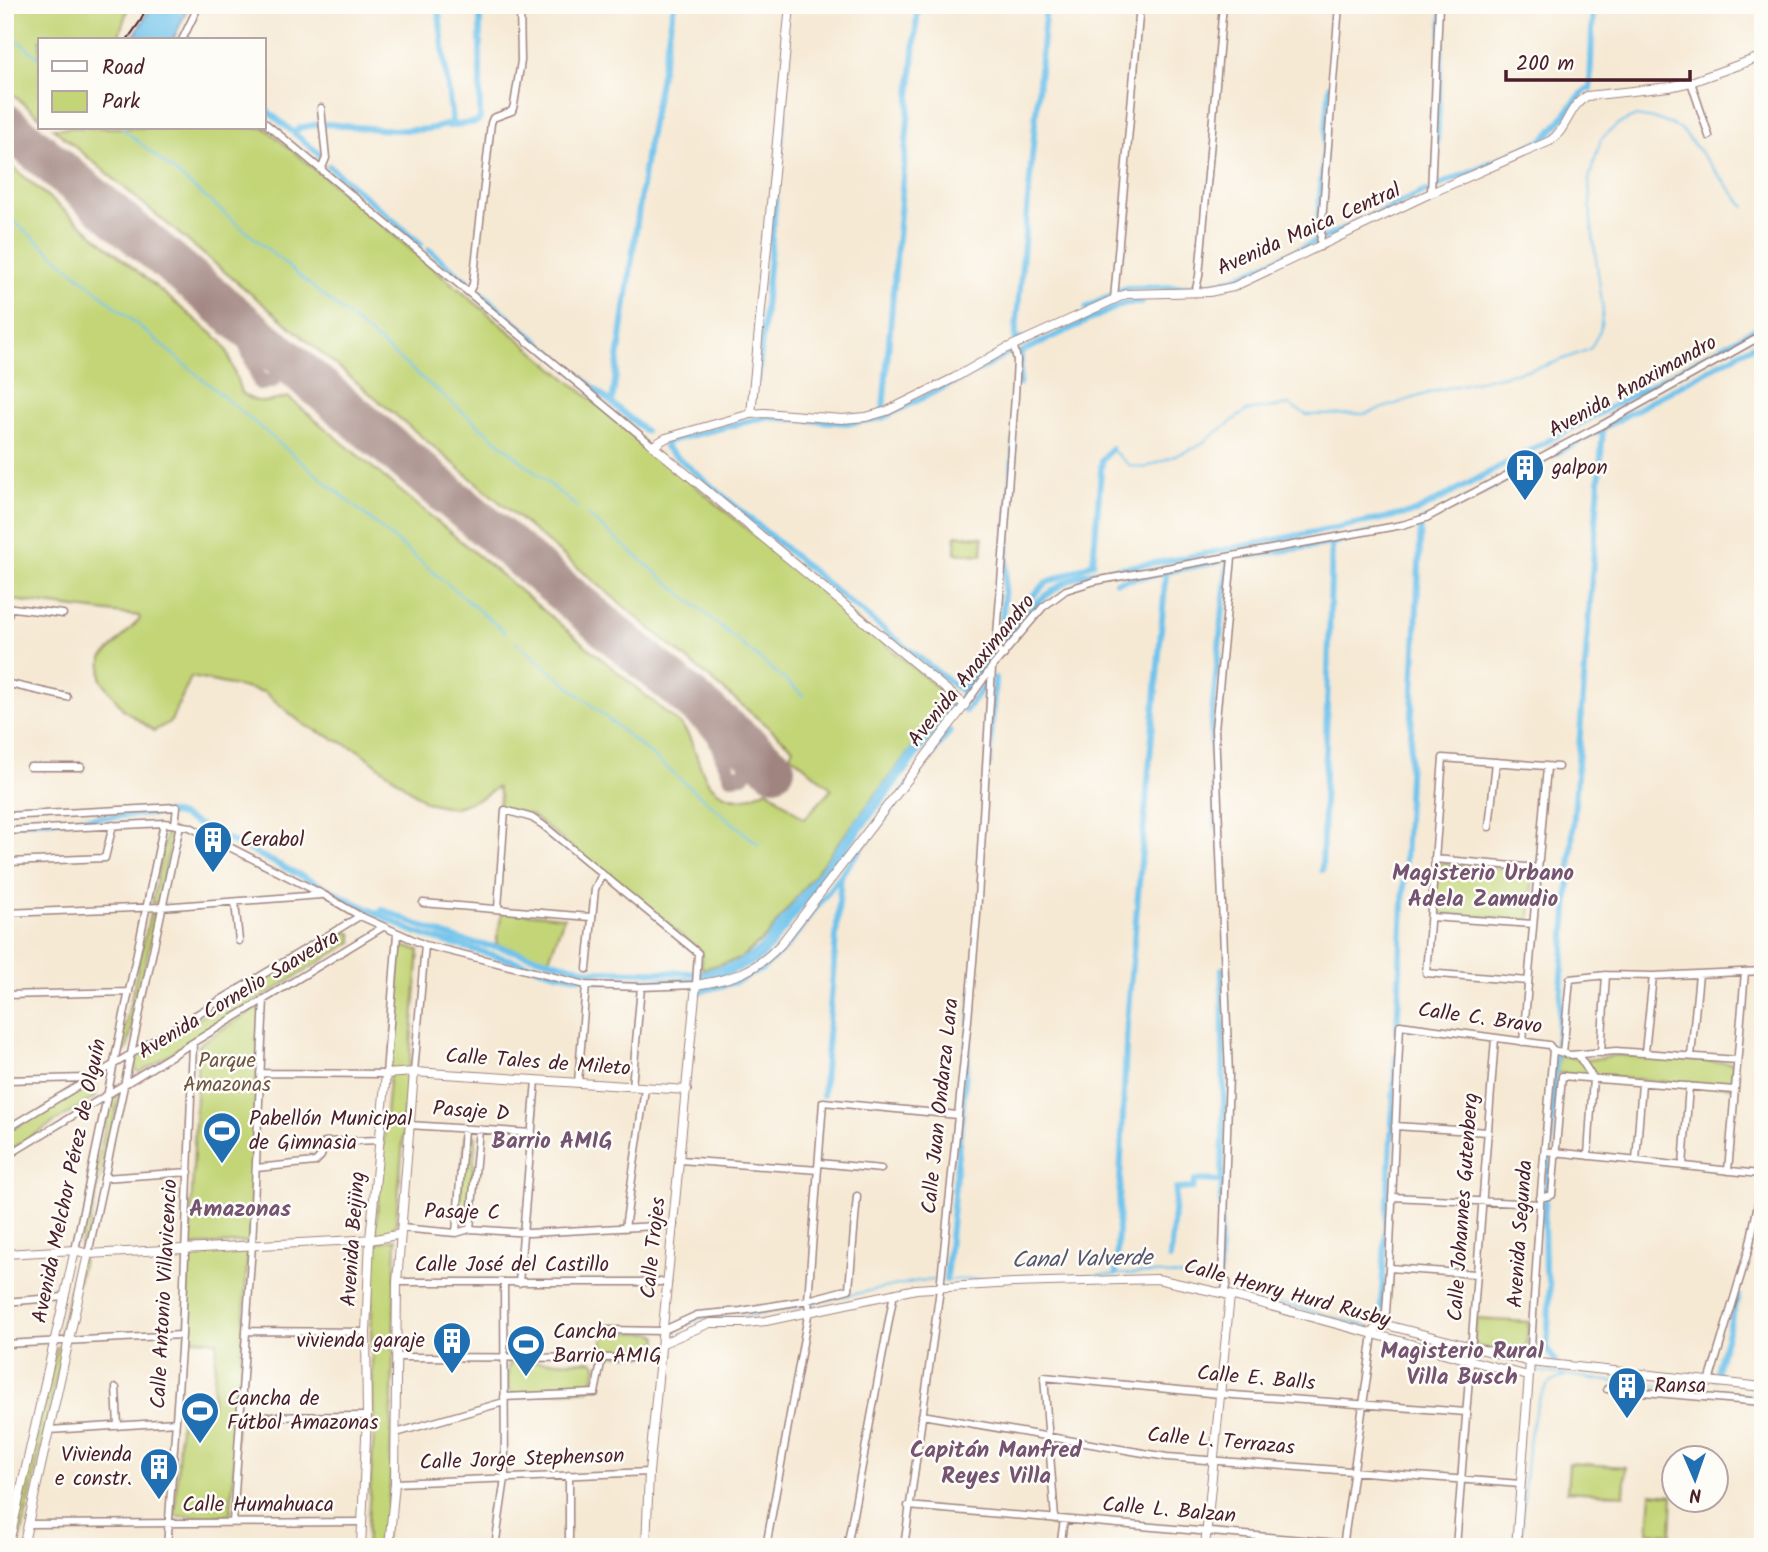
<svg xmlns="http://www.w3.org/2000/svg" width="1768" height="1552" viewBox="0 0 1768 1552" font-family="Kalam,sans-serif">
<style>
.green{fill:#c3d577;stroke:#867a51;stroke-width:2}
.water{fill:#70c3ec;stroke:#5d718c;stroke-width:2}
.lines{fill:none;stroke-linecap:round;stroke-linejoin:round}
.stream{stroke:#70c3ec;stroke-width:2}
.canal{stroke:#70c3ec;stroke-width:6}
.taxiway{stroke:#a08480;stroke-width:16}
.runway{stroke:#a08480;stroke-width:42}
.minor-casing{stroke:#a08480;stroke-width:9}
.tertiary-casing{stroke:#a08480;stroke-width:10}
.minor{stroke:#fff;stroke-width:6}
.tertiary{stroke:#fff;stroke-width:8}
.tram{stroke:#4a1f2b;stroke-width:2}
.labels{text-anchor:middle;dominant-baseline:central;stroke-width:5;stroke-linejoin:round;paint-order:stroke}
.street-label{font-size:21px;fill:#4a1f2b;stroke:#fdfcf7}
.poi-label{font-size:21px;fill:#4a1f2b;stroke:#fdfcf7;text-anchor:start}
.park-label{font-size:21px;fill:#6e5642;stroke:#fdfcf7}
.neighbourhood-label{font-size:23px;font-weight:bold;fill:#755472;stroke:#fdfcf7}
.water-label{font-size:23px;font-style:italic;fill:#57586f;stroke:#fdfcf7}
</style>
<rect width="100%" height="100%" fill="#fdfcf7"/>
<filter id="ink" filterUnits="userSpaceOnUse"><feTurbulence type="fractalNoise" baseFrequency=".0143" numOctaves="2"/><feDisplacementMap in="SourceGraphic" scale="14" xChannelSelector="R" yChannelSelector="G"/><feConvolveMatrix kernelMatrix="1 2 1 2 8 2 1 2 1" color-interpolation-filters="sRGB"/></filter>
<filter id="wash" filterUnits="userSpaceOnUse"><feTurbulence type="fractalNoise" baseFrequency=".00686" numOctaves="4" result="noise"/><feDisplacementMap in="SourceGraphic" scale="28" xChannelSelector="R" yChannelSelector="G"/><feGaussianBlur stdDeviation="1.57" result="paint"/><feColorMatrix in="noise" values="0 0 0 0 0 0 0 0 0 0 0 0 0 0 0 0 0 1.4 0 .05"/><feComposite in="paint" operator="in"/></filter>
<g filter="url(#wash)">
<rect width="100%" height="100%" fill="#f6e9d4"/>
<path class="green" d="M5,5H120L127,11L118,38L120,40H40V117L5,88Z
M264,127L950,698L766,937L740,959L702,969L701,951L531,815L499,807L500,795L497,787L481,798L453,808L426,802L358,750L304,725L264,692L191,677L171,721L154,731L123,709L101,679L102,658L140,619L139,616L5,599V161L221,341L228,353L241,392C256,406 271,402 288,397L681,725C700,745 696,784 725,795C742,802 752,797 767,789L804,819L832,789L790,754L793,748L53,128Z
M956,535L983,537L982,555L955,553Z
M167,829H173L158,903H152Z
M1440,863L1533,871L1530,921L1436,913L1437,868Z
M502,911L564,917L549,959L496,944Z
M150,914H156L127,1050L119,1053Z
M343,930L352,934V942L141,1072L136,1071L134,1062L137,1056Z
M401,946L419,950L396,1224L390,1232L375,1236Z
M257,1008L260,1013L249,1239L247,1242L193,1246L190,1243L198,1047L202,1042Z
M1559,1055L1587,1060L1618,1055L1733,1063L1732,1087L1557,1073Z
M91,1083L97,1089L95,1097L5,1153V1134L85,1084Z
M117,1094L119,1096L85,1247L80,1246L111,1098Z
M470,1133L476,1137L469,1219L464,1224L458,1221L466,1135Z
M396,1239L390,1481L384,1547H366L374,1432L371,1331L374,1243Z
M246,1249L248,1251L231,1513L226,1516H175L181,1406L212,1408L217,1341L186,1338L189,1254L191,1252Z
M77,1258L83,1259L65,1336L59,1337Z
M1476,1319L1529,1322L1525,1358L1477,1346L1474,1342Z
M605,1332L653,1333L658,1337L657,1351L651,1355H600Z
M57,1347H63L19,1547H12Z
M593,1361L597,1366L590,1390L515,1394L508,1390V1367L512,1362Z
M1569,1463L1626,1467L1624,1495L1567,1491Z
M1651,1493L1673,1495L1671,1534L1648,1532Z"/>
<path class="water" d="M152,5H189L173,40H132Z"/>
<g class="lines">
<path class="stream" d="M5,30L40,59
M122,128L578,508
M5,214L505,632
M1111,449L1129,465L1144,468L1197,447L1246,411L1289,405L1307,415L1365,414L1438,390L1545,366L1590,349L1600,331L1603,311L1591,220L1589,179L1601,139L1618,124L1636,116L1659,120L1681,129L1745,207
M586,514L804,696
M516,642L759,845
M946,1280L1154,1273L1182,1276L1219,1285
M1232,1290L1369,1327
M811,1303L918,1281L934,1280
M671,1333L698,1319L748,1316L806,1305
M1536,1371L1615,1382L1763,1396
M1521,1547C1524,1511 1524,1406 1550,1383C1554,1380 1560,1378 1565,1376"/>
<path class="canal" d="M1443,5L1435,187L1541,141C1560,127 1568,105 1586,90
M187,40L188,37
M1590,89L1593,5
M264,108L318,153L321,158
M326,124C353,126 433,138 452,121L438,5
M449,126L477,122L480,119V5
M295,133L299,128L319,124
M329,166L421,244
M1324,238L1426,191
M1316,241L1330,86
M429,250L468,282
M1203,286L1231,280L1317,241
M477,290L645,431
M1119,291L1126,288L1191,287
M1086,308L1110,296
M1022,338L1015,341L1046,5
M758,380L784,112
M1019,384L1021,352L1125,303H1142
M612,403L647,150L674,5
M883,410L918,5
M1435,516L1572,445L1763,340
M1249,556L1332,543L1373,533
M1116,582L1221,561
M1002,636L1022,606L1046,583L1093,563L1102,460L1111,449
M1001,638L1014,444
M992,649L960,690L844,598L665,447L666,443L670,441L765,417L850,423L882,418L990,364L1010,351
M962,695L1037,602L1064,583L1083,574L1173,560L1416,512L1763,325
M965,711L988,681
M989,764L995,678
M5,823L170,813L181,816L412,931L429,937L557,973L601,981L701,980L722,975L749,964L761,957L772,945L955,704
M1216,826L1211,725L1228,559
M1322,870L1332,543
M379,915L382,910L386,911C421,927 460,943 498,947L590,971L702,973L735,965L757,952L767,942L951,700
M701,991L735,982L762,969L787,946L950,731
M1397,1031L1421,522L1425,520
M1557,1043L1603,428
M823,1095L841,876
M1550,1147L1556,1056
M1549,1158L1544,1219L1545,1268L1550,1285L1547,1349L1555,1361
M1754,1238L1763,1199
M1170,1258L1176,1189L1193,1188L1195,1180L1221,1181
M1116,1273L1127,1022L1166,573
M1219,1276L1224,1104L1222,969
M946,1280L975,974
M1219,1285V1283
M1381,1309L1396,1056
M1715,1378L1738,1296"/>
<path class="taxiway" d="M236,317L261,383L273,380
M704,710L731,776L742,775L746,771"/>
<path class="runway" d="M5,124L774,768"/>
</g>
</g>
<g filter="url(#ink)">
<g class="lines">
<defs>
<path id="minor" d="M182,40L199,5
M1691,82L1709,136
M321,108L326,158L321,170
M264,122L653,446
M1431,193L1439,5
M1320,247L1339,5
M469,292L473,284L491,123L493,118L512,111L514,105L521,61L520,5
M1195,293L1199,276L1223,5
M1114,299L1140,5
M5,607L63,614
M5,629L10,607
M1004,655L996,649L1015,396L1017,360L1014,347
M5,683L67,697
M965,705L992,667L1043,607L1066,590L1095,581L1402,525L1426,518L1602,425L1763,335
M30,767H81
M5,816L177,807L175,824
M1489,827L1496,762
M5,831L164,823L190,827L324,895L360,916L425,945L586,985L641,987L696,985L698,953L543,825L532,818L505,810L498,908
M1434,859L1538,868
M9,862L105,858L113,825
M235,902L239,941
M423,903L590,917
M5,913L161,907L321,895
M1431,917L1533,924
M587,969L595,889L602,874
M1528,981L1426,973L1443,758L1558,767
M5,995L129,992
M1523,1042L1547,767
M1645,1052L1653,976
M1563,1053L1570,979L1606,975L1653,976L1763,971
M1601,1053L1606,975
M1578,1055L1593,1078L1588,1156
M1691,1056L1699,974
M414,1072L425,945
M260,1073L386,1074L397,934
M5,1080L87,1078
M578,1083L586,985
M632,1087L641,987
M409,1125L532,1133
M1395,1126L1488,1132
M5,1130L360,916
M1545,1151L1759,1174
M5,1157L383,927
M680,1160L818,1170
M1636,1161L1642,1083
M819,1163L881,1169
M1683,1166L1689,1086
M256,1168L315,1162L321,1156L325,1142L379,1140
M1728,1171L1745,972
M104,1178L189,1172
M1392,1197L1540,1204
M1540,1198L1552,1195L1562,1076L1734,1090
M401,1228L456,1233L470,1229L529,1233L674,1225
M625,1228L645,1088
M470,1229L479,1129
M456,1233L464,1129
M75,1250L164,823
M88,1254L180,825
M1389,1268L1476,1274
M397,1282H668
M519,1283L536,1080
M1224,1294L1227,1282L1222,1280L1229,1075L1215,729L1232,558
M5,1302L64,1297
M1379,1323L1386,1312L1389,1268L1400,1025L1549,1045L1553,1050L1570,1055L1616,1051L1737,1060
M607,1330L663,1331
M664,1330L697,1315L741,1311L808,1300L849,1289L857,1196
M246,1331L366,1332
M5,1344L182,1335
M397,1357L661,1358
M1530,1362L1540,1204L1553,1050
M1709,1382L1749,1248L1760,1194L1759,1174L1763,1107
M116,1388L118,1426
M1607,1389L1763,1402
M504,1397L595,1393L602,1358
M922,1415L1167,1457L1521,1484
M240,1417L367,1416
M49,1430L176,1422
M396,1433L504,1402
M569,1475V1547
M5,1483L18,1499
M395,1483L649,1472
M908,1506L1385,1547
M1055,1519L1044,1377L1220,1394L1466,1412
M233,1522L252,1245L264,999
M28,1524L362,1522
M167,1547L182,1335L193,1043
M495,1547L505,1478L504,1284
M766,1547L809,1310L808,1300L823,1102L958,1115
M847,1547L894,1293
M904,1547L940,1289L968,1020L977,915L992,668
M1060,1547L1064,1520
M1343,1547L1373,1334
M1456,1547L1495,1038"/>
<path id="tertiary" d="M751,414L790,5
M5,1254L75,1250L88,1254L376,1239L401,1234
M1373,1334L1379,1323L1530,1362L1763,1387
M663,1343L710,1323H746L766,1321L916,1289L1013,1283L1157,1279L1230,1295L1528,1376
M8,1547L75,1250
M23,1547L88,1254
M361,1547L367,1416L366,1332L370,1239L386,1074L414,1072L687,1090
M389,1547L395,1483L397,1282L414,1072
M646,1547L649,1472L696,985C733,979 755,972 781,944L965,705L653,446L666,438L751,414L764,413L842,419L866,417L887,411L954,378L1005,349L1126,294L1209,292L1233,287L1431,193L1550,141C1567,130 1569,105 1587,96L1669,87L1691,82L1763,56
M1205,1547L1230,1295
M1516,1547L1530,1362"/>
</defs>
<use href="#minor" class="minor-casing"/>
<use href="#tertiary" class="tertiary-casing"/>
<use href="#minor" class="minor"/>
<use href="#tertiary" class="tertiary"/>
<path class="tram" d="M127,40L141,20L147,5"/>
</g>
</g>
<defs>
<symbol id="building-pin" viewBox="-11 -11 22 30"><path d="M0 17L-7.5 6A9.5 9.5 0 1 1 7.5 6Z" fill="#1f6fb2" stroke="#fdfcf7"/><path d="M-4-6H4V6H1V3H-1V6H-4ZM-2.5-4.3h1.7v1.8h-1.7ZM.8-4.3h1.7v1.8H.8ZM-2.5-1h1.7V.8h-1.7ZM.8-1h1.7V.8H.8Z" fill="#fff"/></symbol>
<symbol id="stadium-pin" viewBox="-11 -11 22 30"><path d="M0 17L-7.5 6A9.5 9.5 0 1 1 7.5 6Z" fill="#1f6fb2" stroke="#fdfcf7"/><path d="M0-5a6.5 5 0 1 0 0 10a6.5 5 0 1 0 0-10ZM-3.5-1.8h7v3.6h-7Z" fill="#fff"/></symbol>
</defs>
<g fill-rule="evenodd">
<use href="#building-pin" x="1503" y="446" width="44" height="60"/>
<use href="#building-pin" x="191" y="818" width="44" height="60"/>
<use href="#stadium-pin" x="200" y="1109" width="44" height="60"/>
<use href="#building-pin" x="430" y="1319" width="44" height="60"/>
<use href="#stadium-pin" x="504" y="1322" width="44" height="60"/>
<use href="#building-pin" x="1605" y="1364" width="44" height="60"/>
<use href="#stadium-pin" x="178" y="1389" width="44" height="60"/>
<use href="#building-pin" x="137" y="1445" width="44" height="60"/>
</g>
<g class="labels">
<g class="street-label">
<text transform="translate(1309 230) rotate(-24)">Avenida Maica Central</text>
<text transform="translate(1633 387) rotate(-29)">Avenida Anaximandro</text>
<text transform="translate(972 671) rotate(-51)">Avenida Anaximandro</text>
<text transform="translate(239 995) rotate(-31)">Avenida Cornelio Saavedra</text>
<text transform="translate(1480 1019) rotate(8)">Calle C. Bravo</text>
<text transform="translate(538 1063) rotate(4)">Calle Tales de Mileto</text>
<text transform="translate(941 1106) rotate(-84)">Calle Juan Ondarza Lara</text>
<text transform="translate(471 1112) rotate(4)">Pasaje D</text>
<text transform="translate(70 1181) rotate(-78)">Avenida Melchor Pérez de Olguín</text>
<text transform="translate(1464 1207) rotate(-86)">Calle Johannes Gutenberg</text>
<text transform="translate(462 1213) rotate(1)">Pasaje C</text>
<text transform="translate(1521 1234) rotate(-86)">Avenida Segunda</text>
<text transform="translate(354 1239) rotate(-86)">Avenida Beijing</text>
<text transform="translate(654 1248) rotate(-84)">Calle Trojes</text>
<text x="512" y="1265">Calle José del Castillo</text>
<text transform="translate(165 1294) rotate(-87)">Calle Antonio Villavicencio</text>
<text transform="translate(1287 1294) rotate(15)">Calle Henry Hurd Rusby</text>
<text transform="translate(1256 1379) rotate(5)">Calle E. Balls</text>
<text transform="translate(1221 1442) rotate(5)">Calle L. Terrazas</text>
<text transform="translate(522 1460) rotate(-2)">Calle Jorge Stephenson</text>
<text x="258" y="1505">Calle Humahuaca</text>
<text transform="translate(1169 1511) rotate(5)">Calle L. Balzan</text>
</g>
<g class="poi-label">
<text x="1552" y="468">galpon</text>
<text x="240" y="840">Cerabol</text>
<text x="249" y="1119">Pabellón Municipal<tspan x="249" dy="24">de Gimnasia</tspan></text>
<text x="553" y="1332">Cancha<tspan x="553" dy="24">Barrio AMIG</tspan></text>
<text x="425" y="1341" text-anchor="end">vivienda garaje</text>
<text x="1654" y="1386">Ransa</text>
<text x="227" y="1399">Cancha de<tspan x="227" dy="24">Fútbol Amazonas</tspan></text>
<text x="132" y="1455" text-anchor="end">Vivienda<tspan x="132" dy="24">e constr.</tspan></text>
</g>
<g class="park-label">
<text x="227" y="1061">Parque<tspan x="227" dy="24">Amazonas</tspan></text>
</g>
<g class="neighbourhood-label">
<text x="1483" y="874">Magisterio Urbano<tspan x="1483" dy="26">Adela Zamudio</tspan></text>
<text x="552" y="1142">Barrio AMIG</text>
<text x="240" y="1210">Amazonas</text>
<text x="1462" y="1352">Magisterio Rural<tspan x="1462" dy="26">Villa Busch</tspan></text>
<text x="996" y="1451">Capitán Manfred<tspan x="996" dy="26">Reyes Villa</tspan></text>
</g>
<g class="water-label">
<text transform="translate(1082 1260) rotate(-1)">Canal Valverde</text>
</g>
</g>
<rect width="1768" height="1552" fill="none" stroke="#fdfcf7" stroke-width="28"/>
<rect x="38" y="38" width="228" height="91" fill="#fdfcf7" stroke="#b5a4a5" stroke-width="2"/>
<rect x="52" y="61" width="35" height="10" fill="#ffffff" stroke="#b5a4a5" stroke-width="2"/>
<text x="102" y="74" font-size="21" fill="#4a1f2b">Road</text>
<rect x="52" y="91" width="35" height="21" fill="#c3d577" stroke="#b5a4a5" stroke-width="2"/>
<text x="102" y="108" font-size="21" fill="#4a1f2b">Park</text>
<g transform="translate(1695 1479) rotate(178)"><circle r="33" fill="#fdfcf7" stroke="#b5a4a5" stroke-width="2"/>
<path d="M0-5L12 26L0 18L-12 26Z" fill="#1f6fb2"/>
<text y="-10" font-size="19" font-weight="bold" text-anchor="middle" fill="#4a1f2b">N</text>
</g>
<path d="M1506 70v10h184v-10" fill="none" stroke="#4a1f2b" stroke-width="3.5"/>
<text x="1516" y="70" font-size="21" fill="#4a1f2b" stroke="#fdfcf7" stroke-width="5" paint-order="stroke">200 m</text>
</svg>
